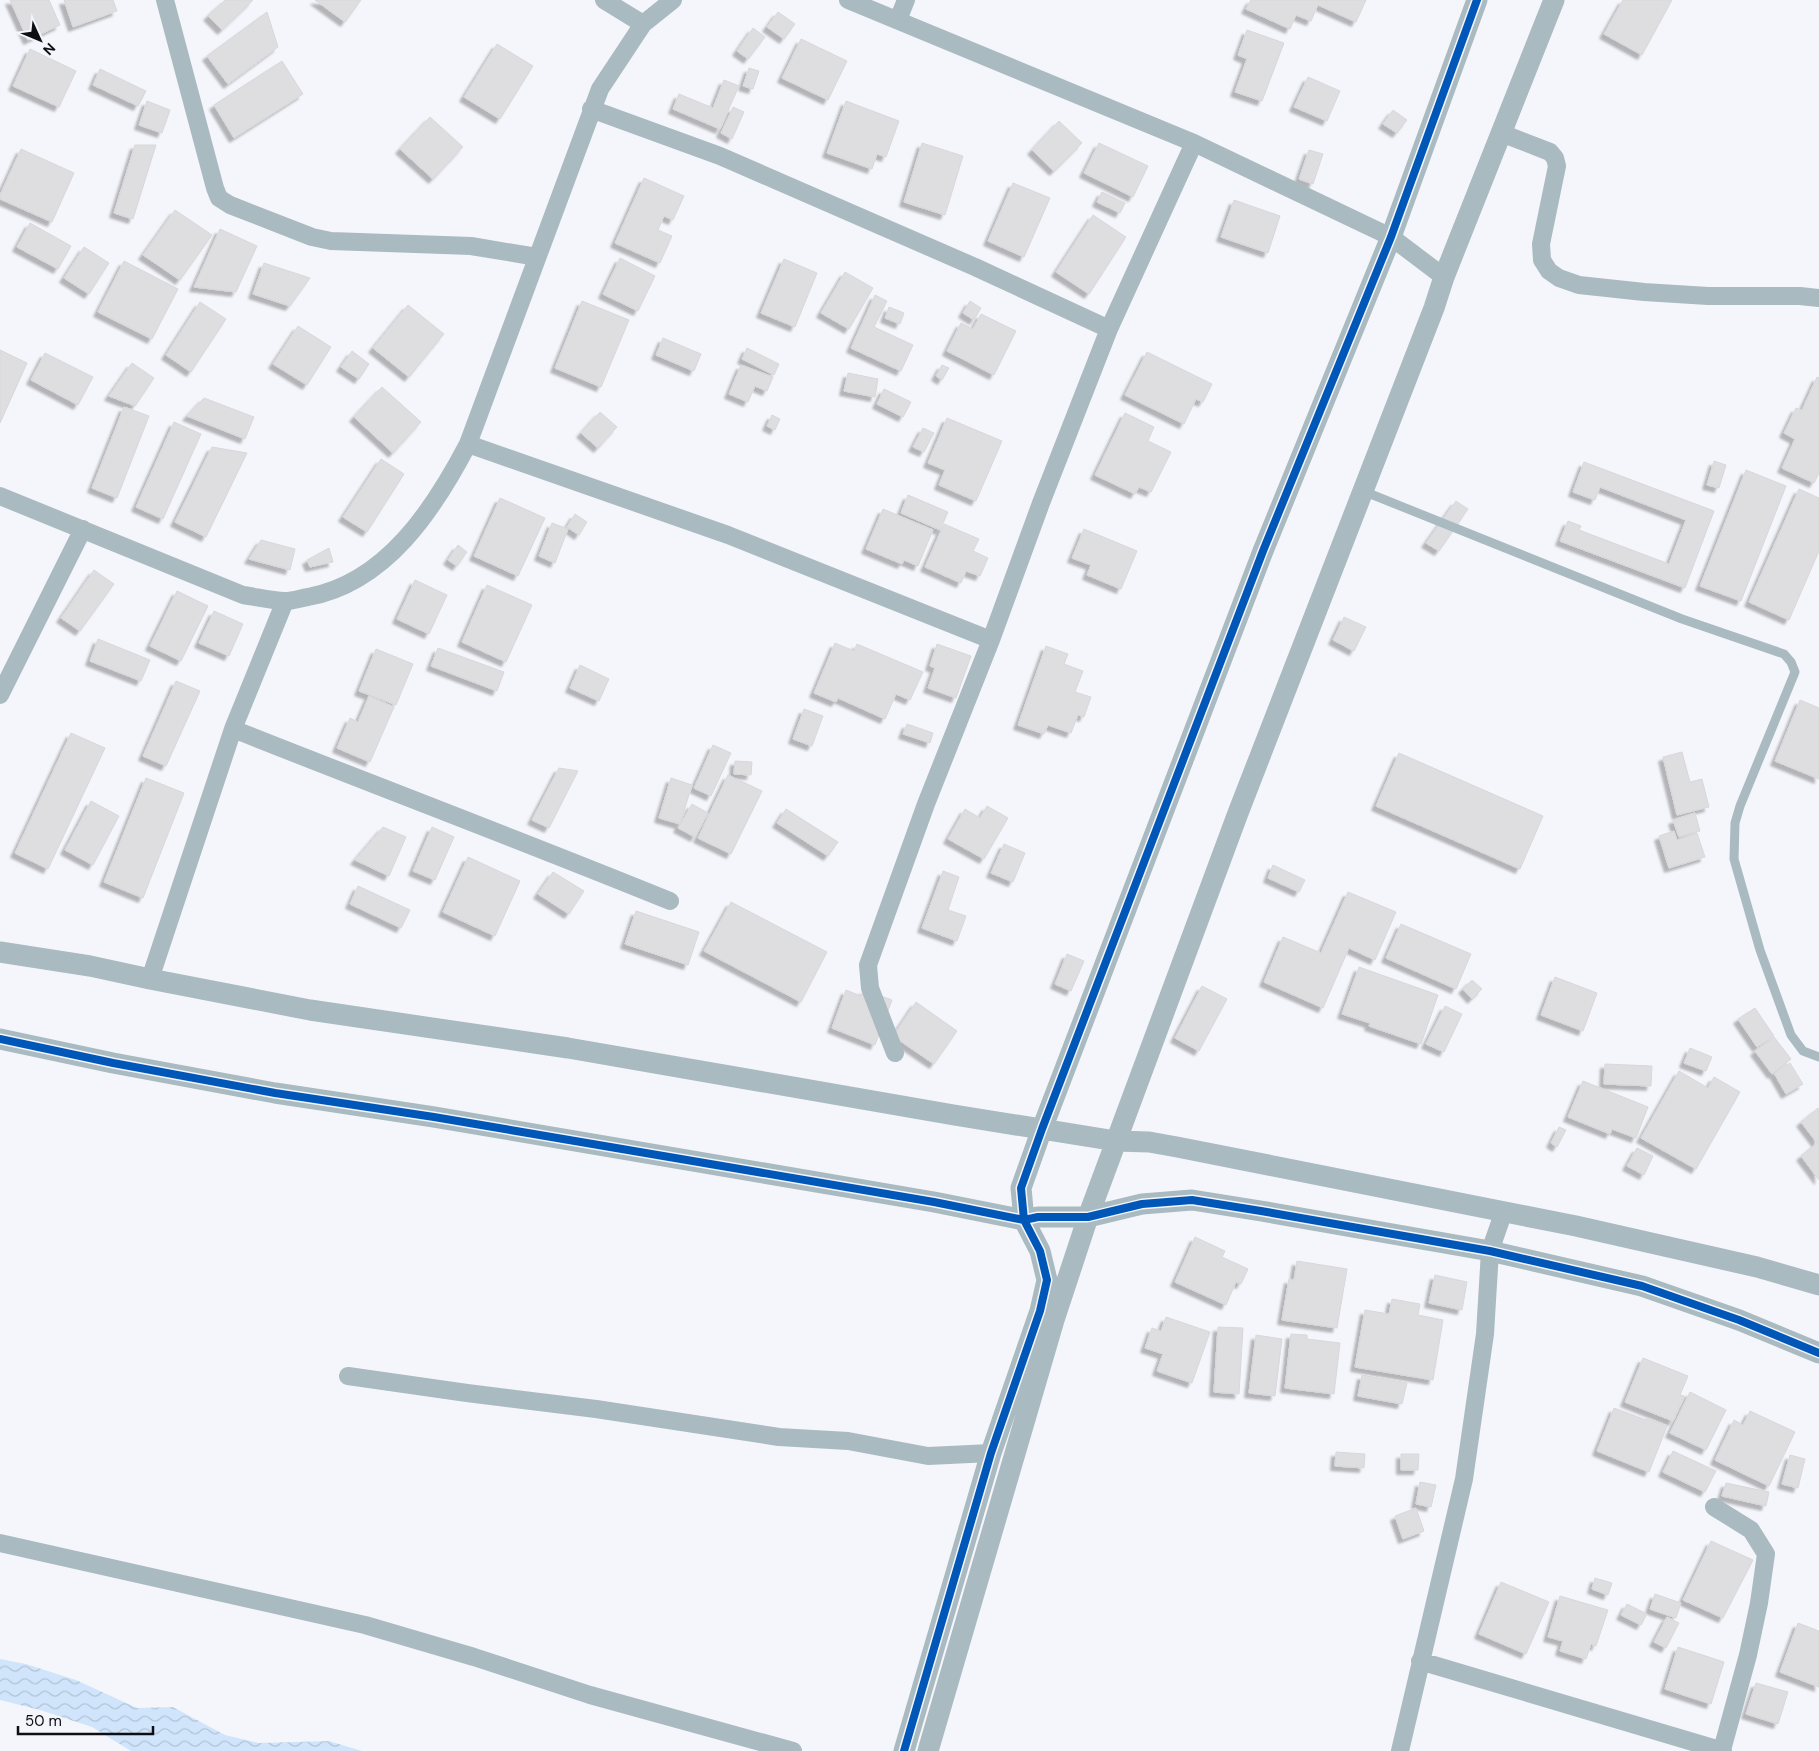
<svg xmlns="http://www.w3.org/2000/svg" width="1819" height="1751" viewBox="0 0 1819 1751" font-family="'DM Sans',sans-serif">
<style>
.water{fill:url(#water-waves)}
.building{fill:#dedde0;stroke:#d8d7da;filter:url(#shadow)}
.lines{fill:none;stroke-linecap:round;stroke-linejoin:round}
.service{stroke:#a9bac0;stroke-width:9}
.minor{stroke:#a9bac0;stroke-width:18}
.tertiary{stroke:#a9bac0;stroke-width:21}
.cycleway-casing{stroke:#f3f5fd;stroke-width:11}
.cycleway{stroke:#0057b8;stroke-width:8}
</style>
<defs>
<pattern id="water-waves" width="16" height="10" patternUnits="userSpaceOnUse" patternTransform="scale(1.25)"><rect width="16" height="10" fill="#d0e5fb"/><path d="M0 5q4-4 8 0t8 0" fill="none" stroke="#b1c3d6"/></pattern>
<filter id="shadow"><feDropShadow dx="-4.5" dy="4.5" stdDeviation="1" flood-color="#0004"/></filter>
</defs>
<rect width="100%" height="100%" fill="#f5f6fb"/>
<path class="water" d="M0,1659L26,1664L76,1680L137,1708L173,1707L225,1735L259,1743L329,1741L362,1751H131L92,1727L40,1710L0,1700Z"/>
<path class="building" d="M10,0H49L60,25L28,40Z
M64,0H113L117,11L73,27Z
M225,0H253L222,30L208,16Z
M315,0H361L345,22Z
M1251,0H1366L1356,22L1318,5L1311,21L1296,15L1290,29L1246,9Z
M1623,0H1672L1642,55L1604,34Z
M267,12L278,47L228,84L207,56Z
M778,12L795,24L784,39L767,27Z
M753,28L765,37L748,59L737,51Z
M1247,30L1284,43L1262,101L1235,92L1247,59L1238,55Z
M801,39L847,61L828,100L782,78Z
M497,44L533,66L500,119L464,97Z
M30,49L76,71L59,107L13,86Z
M282,61L303,94L234,138L214,105Z
M749,68L759,71L753,89L743,86Z
M100,69L146,91L138,106L93,85Z
M1308,77L1340,91L1327,121L1294,107Z
M724,80L739,86L720,129L673,109L679,94L713,108Z
M147,101L170,110L162,133L139,125Z
M846,101L899,121L886,157L877,154L872,169L827,153Z
M733,107L744,112L732,139L721,133Z
M1393,110L1407,120L1397,133L1383,124Z
M430,117L463,147L433,179L400,149Z
M1059,121L1082,143L1054,171L1032,150Z
M922,143L963,156L945,215L904,202Z
M1099,143L1148,166L1133,197L1084,173Z
M135,145H156L133,219L114,213Z
M21,149L74,173L52,222L0,199V195Z
M1309,150L1323,154L1313,184L1299,179Z
M644,178L684,196L673,220L664,216L658,230L672,236L660,263L615,243Z
M1013,183L1050,198L1024,257L988,241Z
M1102,192L1125,203L1120,213L1097,202Z
M1234,200L1280,216L1268,253L1221,237Z
M175,210L212,235L180,280L143,255Z
M1093,215L1126,237L1089,294L1056,272Z
M30,223L71,246L58,269L17,247Z
M220,229L257,246L236,292L194,287Z
M84,247L109,263L89,294L64,278Z
M620,258L655,276L638,311L603,294Z
M784,259L817,273L795,327L761,313Z
M124,261L178,289L152,339L98,312Z
M264,263L310,278L290,306L253,294Z
M845,272L873,288L849,329L821,313Z
M875,295L887,301L874,327L913,345L901,371L851,348Z
M582,301L629,320L601,387L555,368Z
M970,301L981,308L974,320L963,313Z
M200,302L226,319L191,372L166,355Z
M408,305L444,334L409,377L373,348Z
M889,307L904,313L900,324L885,318Z
M981,314L1016,331L994,375L947,351L961,323L973,329Z
M298,326L331,347L307,385L273,364Z
M663,338L701,354L694,371L656,355Z
M747,348L779,364L774,375L742,359Z
M0,350L27,363L0,423Z
M352,351L369,364L359,379L341,367Z
M1147,352L1212,384L1203,402L1196,399L1184,424L1125,395Z
M45,353L93,377L78,405L31,380Z
M132,363L154,378L135,406L109,396Z
M741,365L773,377L767,391L755,386L748,402L729,394Z
M942,365L949,368L942,380L936,376Z
M848,373L878,379L875,397L844,391Z
M1817,377L1819,378V473L1814,483L1782,468L1795,439L1784,433L1796,408L1802,410Z
M382,387L421,422L393,453L354,417Z
M884,389L911,402L903,417L877,404Z
M204,398L254,417L245,439L187,416Z
M124,407L149,416L117,498L92,488Z
M600,412L617,427L598,448L581,433Z
M1125,413L1154,427L1148,441L1171,452L1151,492L1139,487L1135,494L1095,475Z
M772,415L780,419L775,430L767,426Z
M947,418L1002,441L976,501L939,485L945,470L928,463Z
M174,422L201,434L163,519L136,507Z
M923,428L934,433L924,452L913,447Z
M212,447L247,453L206,537L175,522Z
M381,459L404,474L367,532L343,517Z
M1714,461L1726,465L1719,488L1707,485Z
M1584,462L1714,511L1685,588L1560,541L1568,521L1581,526L1579,530L1669,564L1686,520L1600,487L1595,500L1573,492Z
M1746,470L1786,486L1741,601L1700,586Z
M1799,489L1819,498V551L1789,620L1749,602Z
M908,495L948,512L940,530L901,513Z
M500,498L545,518L518,576L474,556Z
M1456,501L1468,509L1439,551L1426,543Z
M883,509L933,530L918,566L904,560L902,564L866,549Z
M575,514L587,522L579,535L567,527Z
M552,523L568,529L555,563L539,556Z
M944,524L979,539L973,551L988,558L980,576L966,571L961,583L925,567Z
M1084,529L1137,551L1121,589L1087,575L1091,565L1072,558Z
M261,540L295,549L290,570L249,559Z
M458,545L467,552L457,566L448,560Z
M329,548L333,562L310,567L307,560Z
M94,570L114,584L80,631L61,618Z
M415,580L447,595L429,634L397,619Z
M487,585L532,605L506,662L462,642Z
M177,591L208,606L181,661L150,646Z
M214,611L243,624L229,656L199,643Z
M1344,617L1366,627L1354,651L1333,640Z
M98,639L150,660L141,681L90,661Z
M835,643L854,651L857,644L923,672L910,700L896,694L885,719L838,698L836,702L814,693Z
M937,644L971,656L956,698L928,688L935,668L930,666Z
M1046,646L1068,654L1064,664L1083,671L1075,692L1091,697L1084,717L1078,715L1071,733L1048,725L1044,734L1018,725Z
M438,648L504,672L497,691L431,666Z
M376,649L413,664L396,705L359,691Z
M580,665L609,679L599,701L570,688Z
M176,681L200,691L166,766L143,756Z
M369,696L394,707L370,762L337,748L350,718L358,722Z
M1800,700L1819,708V779L1775,761Z
M804,709L823,716L812,746L793,739Z
M907,724L933,733L930,743L903,734Z
M71,733L105,748L48,869L15,853Z
M713,745L731,753L711,796L694,788Z
M1682,752L1690,782L1702,779L1709,807L1677,815L1663,757Z
M1399,753L1543,816L1520,869L1376,806Z
M735,761L752,762L751,775L734,774Z
M559,768L578,771L549,828L532,820Z
M728,775L762,791L731,854L698,838Z
M146,778L184,793L143,898L104,882Z
M671,778L692,785L680,824L659,818Z
M91,801L119,816L93,865L65,850Z
M692,804L708,813L695,837L678,828Z
M987,806L1008,818L984,859L948,839L965,809L980,818Z
M786,809L838,842L828,856L777,823Z
M1695,813L1700,831L1679,837L1673,820Z
M383,827L406,837L389,876L355,860Z
M432,827L454,837L435,880L413,871Z
M1674,831L1677,840L1697,833L1705,857L1669,868L1659,836Z
M1004,844L1025,853L1013,882L991,873Z
M468,857L520,881L495,936L443,912Z
M1273,865L1305,880L1299,892L1268,878Z
M943,871L959,877L948,910L966,916L957,941L922,928Z
M553,872L584,891L569,914L538,894Z
M358,886L410,910L401,928L350,904Z
M1348,892L1396,912L1375,960L1349,948L1323,1008L1264,982L1283,937L1321,953Z
M731,902L827,952L801,1002L704,951Z
M636,911L699,932L688,965L625,944Z
M1401,924L1471,954L1456,989L1386,958Z
M1067,954L1084,961L1071,991L1055,984Z
M1359,967L1438,995L1421,1044L1369,1026L1370,1023L1342,1014Z
M1555,977L1597,993L1583,1031L1541,1015Z
M1472,980L1482,989L1472,999L1463,989Z
M1202,986L1227,999L1199,1051L1175,1038Z
M846,990L861,996L864,990L892,1000L875,1045L832,1028Z
M916,1002L957,1031L934,1064L893,1036Z
M1445,1006L1462,1014L1444,1052L1426,1044Z
M1755,1008L1774,1036L1757,1047L1738,1019Z
M1774,1037L1791,1059L1772,1074L1755,1051Z
M1690,1048L1712,1057L1706,1071L1684,1063Z
M1790,1063L1803,1084L1786,1094L1774,1073Z
M1605,1064L1652,1066L1651,1086L1604,1084Z
M1679,1071L1708,1088L1714,1077L1740,1092L1696,1169L1641,1138Z
M1583,1081L1648,1107L1636,1138L1612,1129L1610,1134L1568,1117Z
M1818,1108L1819,1110V1180L1801,1156L1817,1143L1801,1122Z
M1559,1127L1566,1130L1557,1147L1551,1143Z
M1637,1148L1653,1156L1644,1175L1627,1166Z
M1195,1237L1225,1251L1222,1257L1248,1269L1241,1284L1236,1282L1226,1305L1175,1282Z
M1297,1261L1347,1269L1337,1328L1282,1320L1289,1279L1294,1280Z
M1435,1275L1467,1282L1462,1310L1429,1303Z
M1392,1299L1420,1304L1418,1315L1443,1320L1433,1380L1355,1367L1365,1310L1389,1314Z
M1166,1317L1210,1332L1192,1383L1157,1371L1163,1354L1145,1348L1152,1328L1161,1331Z
M1218,1327L1243,1328L1239,1394L1214,1392Z
M1291,1334L1307,1335V1339L1340,1343L1334,1394L1285,1388Z
M1256,1335L1282,1339L1275,1396L1249,1393Z
M1643,1358L1688,1376L1680,1395L1684,1396L1673,1421L1625,1402Z
M1362,1375L1407,1383L1402,1404L1358,1396Z
M1690,1392L1726,1410L1706,1450L1670,1433Z
M1614,1408L1646,1420L1647,1418L1667,1426L1649,1472L1597,1451Z
M1750,1411L1795,1432L1769,1486L1715,1460L1734,1420L1743,1425Z
M1673,1451L1716,1471L1705,1492L1663,1472Z
M1336,1452L1365,1454L1364,1468L1335,1466Z
M1401,1454H1419L1418,1470H1401Z
M1790,1455L1805,1459L1798,1488L1782,1484Z
M1420,1482L1436,1485L1431,1507L1416,1504Z
M1726,1483L1769,1492L1766,1506L1722,1496Z
M1416,1508L1424,1531L1403,1539L1395,1516Z
M1711,1541L1753,1560L1723,1618L1683,1600Z
M1595,1578L1612,1583L1608,1595L1592,1589Z
M1501,1582L1549,1602L1526,1654L1479,1634Z
M1655,1594L1681,1603L1676,1618L1650,1609Z
M1560,1596L1608,1610L1596,1646L1591,1644L1586,1659L1560,1651L1563,1641L1548,1637Z
M1627,1604L1647,1614L1641,1625L1621,1615Z
M1667,1617L1679,1623L1666,1648L1654,1642Z
M1798,1623L1819,1631V1687L1780,1672Z
M1678,1647L1724,1662L1711,1704L1665,1689Z
M1756,1683L1788,1692L1778,1724L1746,1714Z"/>
<g class="lines">
<path class="service" d="M1363,491L1682,619L1784,654L1791,662L1795,672L1740,806L1735,823L1734,859L1760,950L1791,1035L1803,1051L1819,1057"/>
<path class="minor" d="M165,0L215,188L219,198L230,205L312,237L331,241L471,246L537,257
M604,0L643,24
M848,0L1194,143L1391,237L1444,277
M898,20L906,0
M591,109L720,156L975,267L1109,329
M1501,133L1550,152L1555,158L1557,166L1541,244L1542,260L1549,271L1559,278L1579,285L1644,292L1708,296H1800L1819,298
M468,444L728,535L991,640
M0,496L243,595C257,597 272,601 285,601C293,601 301,598 308,597C386,583 434,509 468,444L600,89L643,24L673,0
M0,695L83,529
M233,729C379,787 525,842 670,901
M150,979L233,729L285,601
M895,1053L870,988L868,965L926,804L991,640L1041,503L1109,329L1194,143
M348,1376L467,1393L596,1409L779,1437L848,1441L928,1456L991,1453
M1714,1507L1751,1530L1766,1554L1759,1603L1748,1655L1722,1750
M0,1543L365,1625L474,1657L590,1695L793,1751
M1420,1661L1723,1751
M1400,1751L1464,1479L1485,1334L1490,1251L1504,1211"/>
<path class="tertiary" d="M0,952L90,966L150,979L310,1010L568,1048L954,1115L1116,1141L1149,1142L1177,1147L1576,1226L1757,1267L1819,1285
M0,1039L113,1063L275,1093L434,1117L934,1202L1024,1220L1038,1217H1088L1142,1204L1192,1200L1261,1211L1490,1251L1642,1286L1739,1320L1819,1353
M904,1751L991,1453L1040,1311L1047,1280L1040,1251L1024,1220L1021,1188L1042,1129L1263,551L1391,237L1477,0
M928,1751L1054,1320L1088,1217L1238,813L1434,308L1444,277L1554,0"/>
<defs>
<path id="cycleway" d="M0,1039L113,1063L275,1093L434,1117L934,1202L1024,1220L1038,1217H1088L1142,1204L1192,1200L1261,1211L1490,1251L1642,1286L1739,1320L1819,1353
M904,1751L991,1453L1040,1311L1047,1280L1040,1251L1024,1220L1021,1188L1042,1129L1263,551L1391,237L1477,0"/>
</defs>
<use href="#cycleway" class="cycleway-casing"/>
<use href="#cycleway" class="cycleway"/>
</g>
<g transform="translate(40 40) rotate(134)" stroke="#f3f5fd" stroke-width="4" paint-order="stroke">
<path d="M0-4L9 19L0 12L-9 19Z" fill="#0e0f12"/>
<text y="-8" font-size="14" font-weight="bold" text-anchor="middle" fill="#0e0f12">N</text>
</g>
<path d="M18 1726v8h135v-8" fill="none" stroke="#0e0f12" stroke-width="2.5"/>
<text x="25" y="1726" font-size="15" fill="#0e0f12" stroke="#f3f5fd" stroke-width="4" paint-order="stroke">50 m</text>
</svg>
